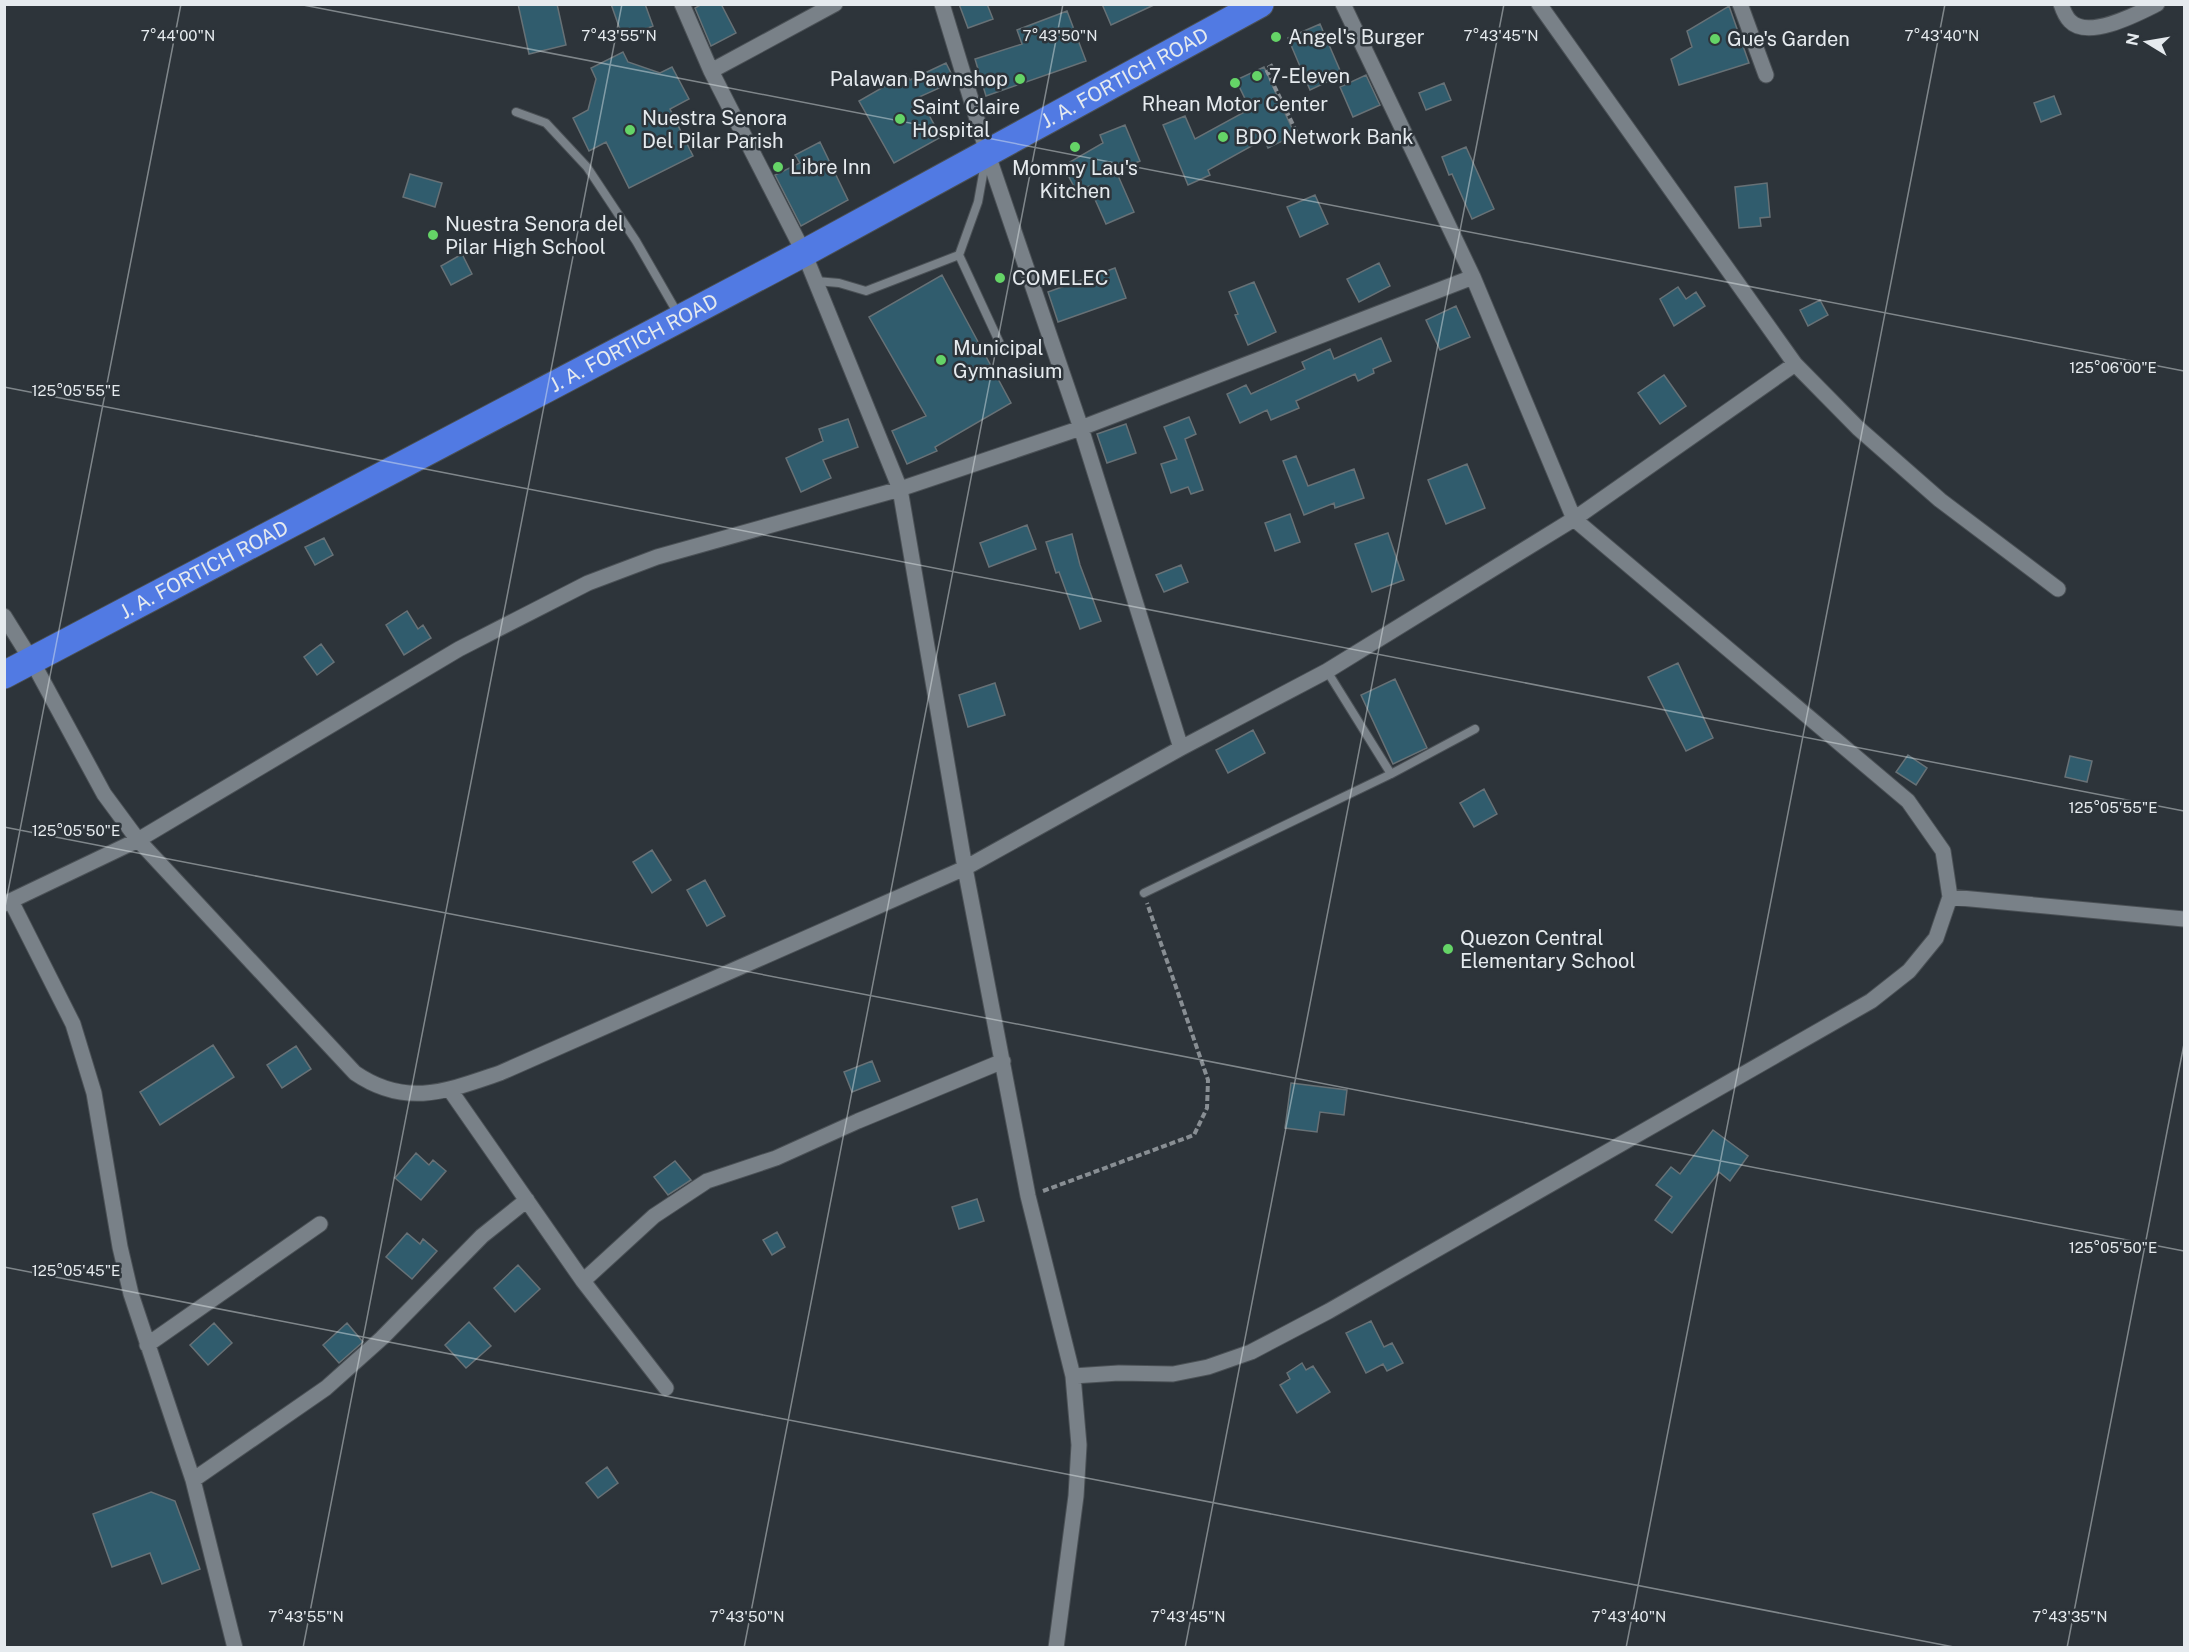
<svg xmlns="http://www.w3.org/2000/svg" width="2189" height="1652" viewBox="0 0 2189 1652" font-family="'Public Sans',sans-serif">
<style>
.building{fill:#305c6d;stroke:#677176;stroke-width:1.5}
.lines{fill:none;stroke-linecap:round;stroke-linejoin:round}
.lane-casing{stroke:#4b5156;stroke-width:10}
.street-casing{stroke:#4b5156;stroke-width:17}
.highway-casing{stroke:#4b5156;stroke-width:29}
.path{stroke:#888e93;stroke-width:4;stroke-dasharray:6 3;stroke-linecap:butt}
.lane{stroke:#798188;stroke-width:8}
.street{stroke:#798188;stroke-width:15}
.highway{stroke:#517ae3;stroke-width:27}
.ticks{fill:none;stroke:#e5eaee;stroke-width:1.5;stroke-opacity:0.45}
.poi-dot{fill:#65d467;stroke:#2d343a;stroke-width:2}
.labels{text-anchor:middle;dominant-baseline:central;stroke-width:5;stroke-linejoin:round;paint-order:stroke}
.poi-label{font-size:20px;fill:#e5eaee;stroke:#2d343a;text-anchor:start}
.street-label{font-size:20px;fill:#e5eaee;stroke:#2d343a}
.ticks-label{font-size:15px;text-anchor:middle;fill:#e5eaee;stroke:#2d343a;stroke-width:5;stroke-linejoin:round;paint-order:stroke}
</style>
<rect width="100%" height="100%" fill="#2d343a"/>
<path class="building" d="M518,4H557L566,45L529,54Z
M611,4H645L653,26L623,38Z
M702,4H721L736,33L711,46L695,8Z
M959,4H987L993,19L968,28Z
M1102,4H1156L1111,25Z
M1729,6L1749,63L1679,85L1671,59L1692,47L1687,31Z
M1067,11L1086,61L986,96L975,59L1022,44L1017,30Z
M1320,24L1342,75L1310,90L1288,38Z
M623,52L628,62L660,73L672,67L689,99L670,109L693,156L629,188L606,142L589,151L573,118L588,110L596,79L591,68Z
M946,63L955,81L919,97L941,137L894,163L859,101L906,74L910,80Z
M1264,67L1295,135L1268,148L1264,139L1208,170L1210,175L1188,185L1163,125L1185,116L1195,139L1250,109L1236,80Z
M1366,75L1380,105L1353,117L1340,87Z
M1444,83L1451,100L1426,110L1419,93Z
M2054,96L2061,114L2041,122L2034,103Z
M1125,125L1140,161L1116,171L1134,212L1106,224L1089,186L1077,192L1063,166L1103,143L1100,135Z
M820,142L848,200L801,226L775,175L800,163L795,155Z
M1466,147L1494,209L1472,219L1452,174L1449,175L1442,157Z
M410,174L442,183L435,207L403,197Z
M1767,183L1770,217L1760,218L1761,226L1739,228L1735,187Z
M1315,195L1328,224L1300,237L1287,207Z
M462,254L472,274L451,285L441,266Z
M1379,263L1390,286L1359,302L1347,279Z
M1115,268L1126,298L1058,322L1048,292Z
M942,275L1011,403L935,447L937,451L907,464L892,431L926,416L869,317Z
M1254,282L1276,332L1248,345L1235,315L1238,314L1229,292Z
M1678,287L1686,299L1696,292L1705,306L1674,326L1660,299Z
M1820,300L1828,315L1808,326L1800,310Z
M1456,306L1470,337L1440,350L1426,320Z
M1381,338L1391,361L1373,369L1374,373L1358,381L1355,374L1296,401L1299,408L1271,420L1267,410L1240,423L1227,394L1246,385L1251,394L1305,369L1302,362L1330,349L1334,359Z
M1664,375L1686,406L1660,424L1638,393Z
M1189,417L1196,434L1185,439L1203,490L1191,494L1188,487L1171,493L1161,464L1177,459L1164,427Z
M848,419L858,447L823,460L831,478L801,492L786,458L823,441L819,429Z
M1126,424L1136,453L1107,463L1097,434Z
M1296,456L1308,486L1354,469L1364,498L1335,508L1334,503L1304,515L1283,461Z
M1467,464L1485,508L1446,524L1428,480Z
M1290,514L1300,542L1275,551L1265,523Z
M1027,525L1036,549L989,567L980,543Z
M1388,533L1404,580L1372,592L1355,544Z
M1072,534L1080,565L1101,621L1080,629L1059,572L1056,573L1046,542Z
M324,538L333,555L315,565L305,547Z
M1181,565L1188,582L1164,592L1156,575Z
M407,611L418,629L423,625L431,638L404,655L386,625Z
M321,644L334,662L317,675L304,657Z
M1678,663L1713,738L1686,751L1648,677Z
M1395,679L1427,748L1393,764L1361,695Z
M995,683L1005,715L968,727L959,695Z
M1253,730L1265,753L1228,773L1216,750Z
M1908,755L1927,768L1916,785L1896,772Z
M2070,756L2092,761L2087,782L2065,777Z
M1484,789L1497,814L1474,827L1460,803Z
M652,850L671,880L652,893L633,862Z
M705,880L725,916L707,926L687,890Z
M213,1045L234,1077L160,1125L140,1092Z
M296,1046L311,1069L282,1088L267,1065Z
M872,1061L880,1081L852,1092L844,1072Z
M1291,1083L1347,1090L1344,1115L1320,1112L1317,1132L1285,1128Z
M1713,1130L1748,1156L1730,1181L1719,1172L1672,1233L1655,1220L1672,1197L1656,1185L1671,1167L1680,1174Z
M416,1153L429,1165L433,1160L446,1171L421,1200L395,1178Z
M675,1161L691,1180L668,1195L654,1177Z
M977,1199L984,1221L959,1229L952,1207Z
M777,1232L785,1247L772,1255L763,1240Z
M407,1233L420,1244L423,1239L437,1251L412,1279L386,1257Z
M518,1265L540,1289L515,1312L494,1288Z
M1371,1321L1384,1347L1392,1343L1403,1363L1387,1371L1383,1364L1366,1373L1346,1333Z
M469,1322L491,1346L466,1368L445,1345Z
M214,1323L232,1343L208,1365L190,1345Z
M347,1323L363,1342L339,1363L323,1345Z
M1302,1363L1306,1370L1313,1366L1330,1392L1297,1413L1280,1385L1290,1379L1287,1373Z
M607,1467L618,1483L598,1498L586,1483Z
M151,1492L175,1501L200,1569L162,1584L150,1553L112,1567L93,1514Z"/>
<g class="lines">
<defs>
<path id="lane" d="M516,112L546,123L587,167L636,241L678,314
M985,163L978,202L959,255L1002,348
M816,281L839,283L866,291L959,255
M1327,671L1391,774
M1144,893L1391,774L1475,729"/>
<path id="street" d="M682,4L711,71L804,253L900,489L965,868L1028,1196L1073,1376L1079,1445L1076,1496L1056,1648
M942,4L987,152L1081,428L1181,748
M1539,4L1795,364L1858,428L1940,500L2058,589
M1740,4L1766,75
M2061,4C2063,10 2066,17 2070,21C2088,40 2137,14 2157,4
M711,71L835,4
M4,616L32,661L104,794L138,840L355,1073C406,1108 447,1091 500,1073L965,868L1181,748L1327,671L1574,519L1795,364
M1950,897L2184,919
M11,901L73,1024L94,1093L120,1247L131,1294L193,1480L235,1648
M4,904L138,840L459,649L588,583L657,557L900,489L1081,428L1473,277
M450,1090L583,1281L666,1388
M583,1281L654,1216L707,1181L776,1158L858,1121L1003,1061
M147,1345L320,1224
M1073,1376L1119,1373L1173,1374L1208,1367L1251,1352L1329,1311L1871,1001L1909,971L1936,938L1950,897L1943,851L1908,801L1574,519L1473,277L1343,4
M193,1480L326,1388L382,1338L482,1236L527,1200"/>
<g id="highway">
<path id="s1" d="M4,675L804,253L1260,4"/>
</g>
</defs>
<use href="#lane" class="lane-casing"/>
<use href="#street" class="street-casing"/>
<use href="#highway" class="highway-casing"/>
<path class="path" d="M1273,65L1266,69L1297,133
M1043,1191L1194,1135L1207,1108L1208,1080L1147,903"/>
<use href="#lane" class="lane"/>
<use href="#street" class="street"/>
<use href="#highway" class="highway"/>
</g>
<path class="ticks" d="M298,4L2184,371M4,387L2184,811M4,827L2184,1251M4,912L181,4M4,1267L1959,1648M303,1648L622,4M744,1648L1063,4M1185,1648L1504,4M1626,1648L1945,4M2067,1648L2184,1044"/>
<g class="poi-dot">
<circle cx="1276" cy="37" r="6"/>
<circle cx="1715" cy="39" r="6"/>
<circle cx="1257" cy="76" r="6"/>
<circle cx="1020" cy="79" r="6"/>
<circle cx="1235" cy="83" r="6"/>
<circle cx="900" cy="119" r="6"/>
<circle cx="630" cy="130" r="6"/>
<circle cx="1223" cy="137" r="6"/>
<circle cx="1075" cy="147" r="6"/>
<circle cx="778" cy="167" r="6"/>
<circle cx="433" cy="235" r="6"/>
<circle cx="1000" cy="278" r="6"/>
<circle cx="941" cy="360" r="6"/>
<circle cx="1448" cy="949" r="6"/>
</g>
<g class="labels">
<g class="poi-label">
<text x="1288" y="37">Angel's Burger</text>
<text x="1727" y="39">Gue's Garden</text>
<text x="1269" y="76">7-Eleven</text>
<text x="1008" y="79" text-anchor="end">Palawan Pawnshop</text>
<text x="1235" y="104" text-anchor="middle">Rhean Motor Center</text>
<text x="912" y="107">Saint Claire<tspan x="912" dy="23">Hospital</tspan></text>
<text x="642" y="118">Nuestra Senora<tspan x="642" dy="23">Del Pilar Parish</tspan></text>
<text x="1235" y="137">BDO Network Bank</text>
<text x="790" y="167">Libre Inn</text>
<text x="1075" y="168" text-anchor="middle">Mommy Lau's<tspan x="1075" dy="23">Kitchen</tspan></text>
<text x="445" y="224">Nuestra Senora del<tspan x="445" dy="23">Pilar High School</tspan></text>
<text x="1012" y="278">COMELEC</text>
<text x="953" y="348">Municipal<tspan x="953" dy="23">Gymnasium</tspan></text>
<text x="1460" y="938">Quezon Central<tspan x="1460" dy="23">Elementary School</tspan></text>
</g>
<g class="street-label">
<text stroke="none"><textPath href="#s1" startOffset="1270">J. A. FORTICH ROAD</textPath></text>
<text stroke="none"><textPath href="#s1" startOffset="712">J. A. FORTICH ROAD</textPath></text>
<text stroke="none"><textPath href="#s1" startOffset="226">J. A. FORTICH ROAD</textPath></text>
</g>
</g>
<g class="ticks-label">
<text x="178" y="41">7°44'00"N</text>
<text x="619" y="41">7°43'55"N</text>
<text x="1060" y="41">7°43'50"N</text>
<text x="1501" y="41">7°43'45"N</text>
<text x="1942" y="41">7°43'40"N</text>
<text x="2113" y="373">125°06'00"E</text>
<text x="76" y="396">125°05'55"E</text>
<text x="2113" y="813">125°05'55"E</text>
<text x="76" y="836">125°05'50"E</text>
<text x="2113" y="1253">125°05'50"E</text>
<text x="76" y="1276">125°05'45"E</text>
<text x="306" y="1622">7°43'55"N</text>
<text x="747" y="1622">7°43'50"N</text>
<text x="1188" y="1622">7°43'45"N</text>
<text x="1629" y="1622">7°43'40"N</text>
<text x="2070" y="1622">7°43'35"N</text>
</g>
<rect width="2189" height="1652" fill="none" stroke="#e5eaee" stroke-width="12"/>
<g transform="translate(2147 42) rotate(281)" stroke="#2d343a" stroke-width="4.5" paint-order="stroke">
<path d="M0-4.5L10 22L0 15L-10 22Z" fill="#e5eaee"/>
<text y="-9" font-size="16" font-weight="bold" text-anchor="middle" fill="#e5eaee">N</text>
</g>
</svg>
